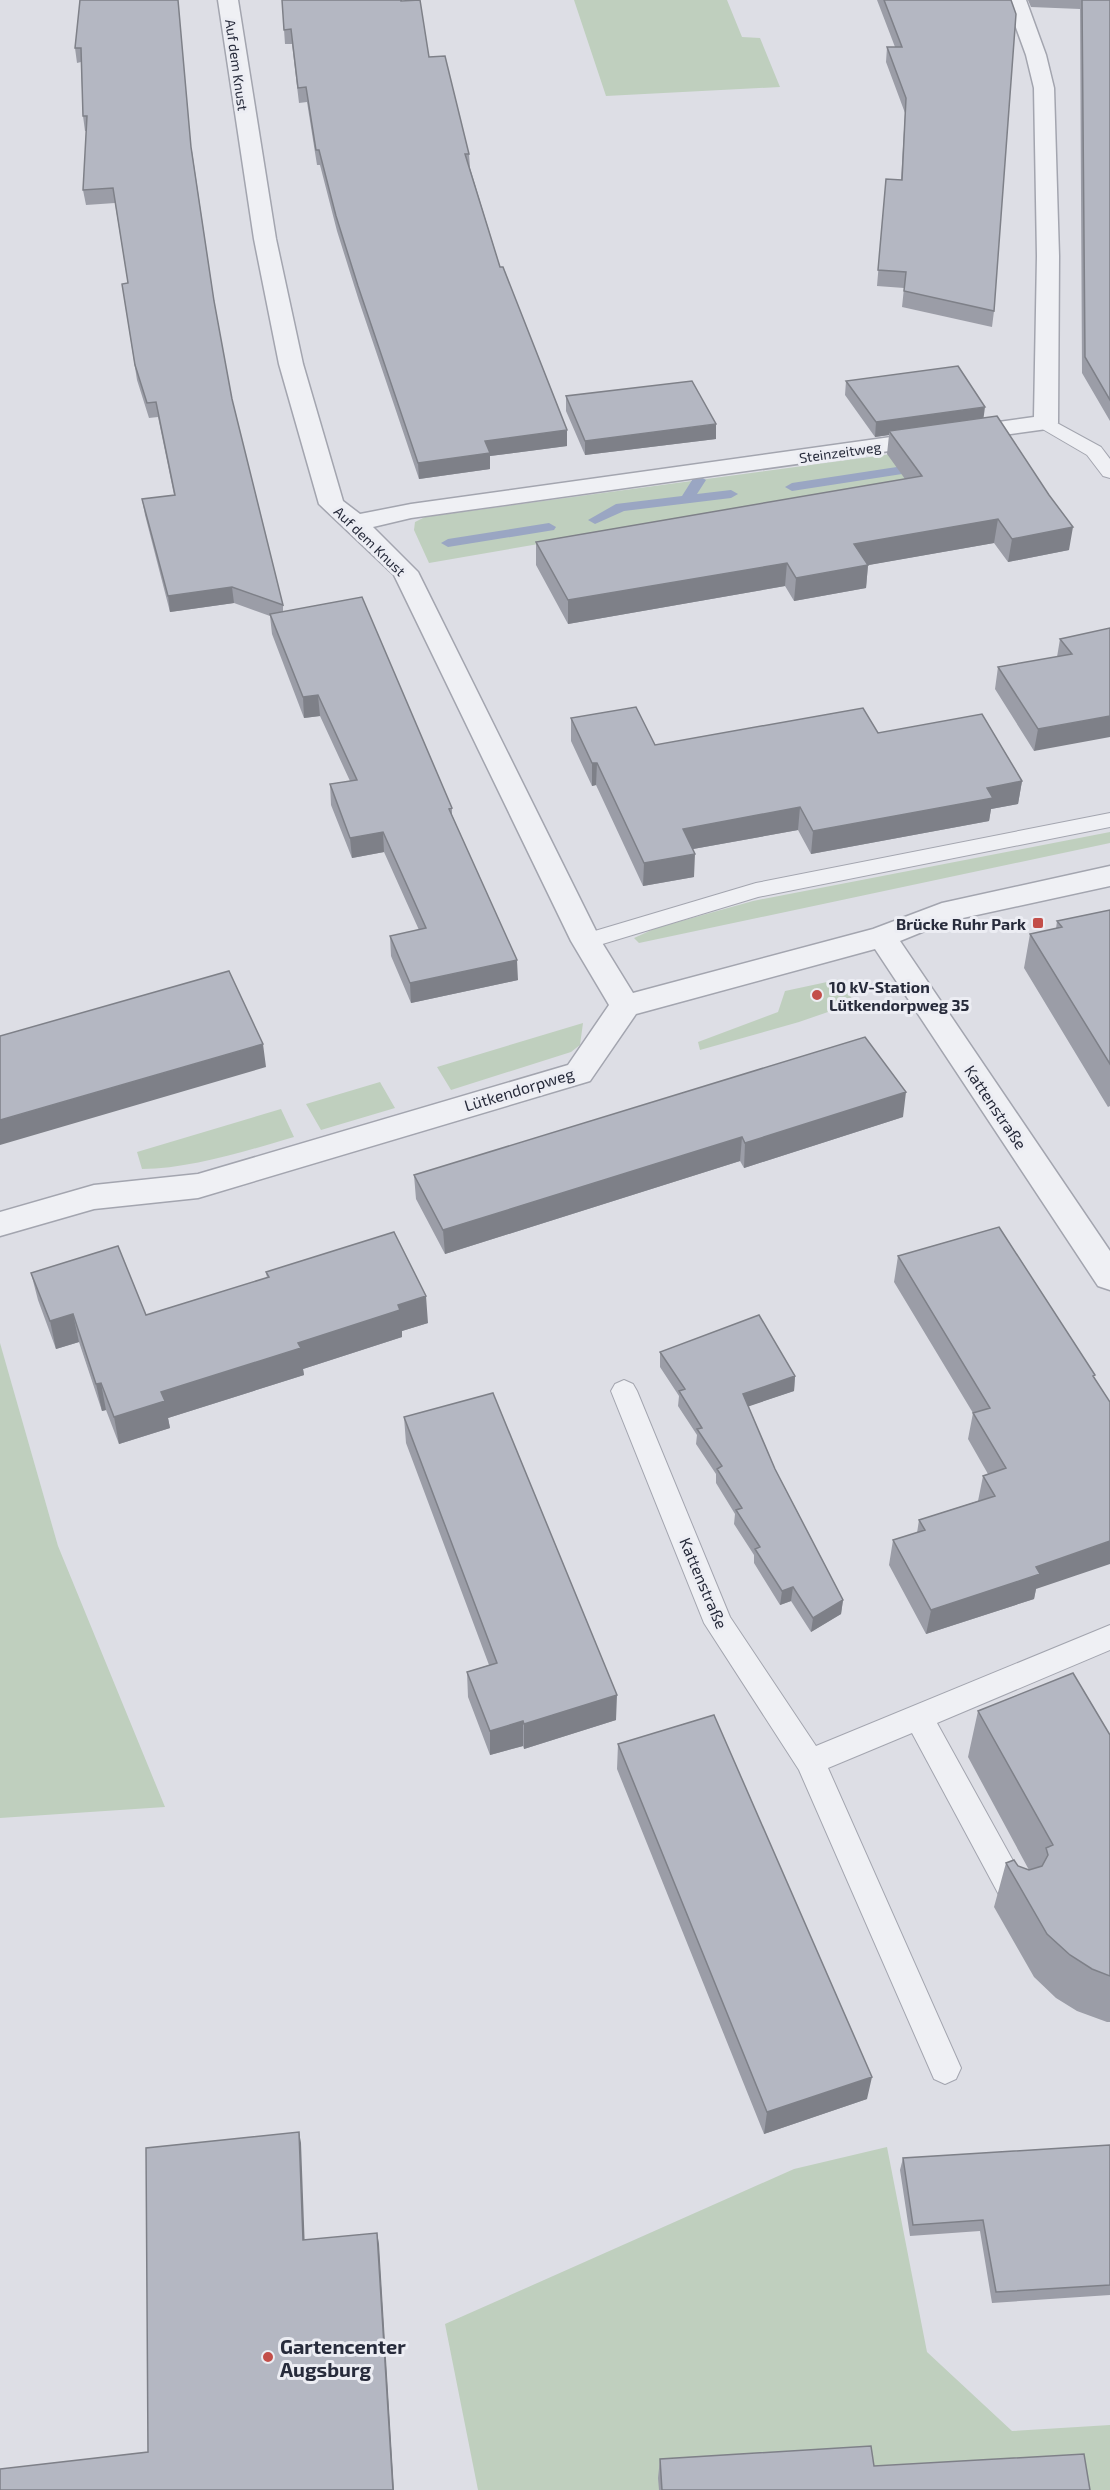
<svg xmlns="http://www.w3.org/2000/svg" width="1110" height="2490" viewBox="0 0 1110 2490" font-family="'Exo 2',sans-serif">
<style>
.green{fill:#bfcfbe}
.lines{fill:none;stroke-linecap:round;stroke-linejoin:round}
.stream{fill:#9aa6c3;fill-rule:evenodd}
.lane-casing{stroke:#a3a5af;stroke-width:2}
.street-casing{stroke:#a3a5af;stroke-width:3}
.lane{fill:#eff0f4;fill-rule:evenodd}
.street{fill:#eff0f4;fill-rule:evenodd}
.wall{fill:#9b9da7}
.shaded-wall{fill:#7e8088}
.building{fill:#b4b7c2;stroke:#7e8088;stroke-width:1.5}
.poi-dot{fill:#c34e49;stroke:#ecedf3;stroke-width:2}
.labels{text-anchor:middle;dominant-baseline:central;stroke-width:6;stroke-linejoin:round;paint-order:stroke}
.far-street-label{font-size:14px;fill:#272b3b;stroke:#ecedf3}
.poi-label{font-size:16px;font-weight:bold;fill:#272b3b;stroke:#ecedf3;text-anchor:end}
.street-label{font-size:16px;fill:#272b3b;stroke:#ecedf3}
.near-poi-label{font-size:20px;font-weight:bold;fill:#272b3b;stroke:#ecedf3;text-anchor:start}
</style>
<rect width="100%" height="100%" fill="#dddee5"/>
<path class="green" d="M574,0H727L742,37L760,38L780,87L606,96Z
M974,443L990,466L429,563L414,530L415,522L425,517Z
M1110,832V843L639,943L634,938L656,928L753,901Z
M841,979L854,1003L799,1022L700,1050L698,1042L778,1012L785,991Z
M583,1023L580,1045L571,1052L451,1090L437,1067Z
M380,1082L395,1108L321,1130L306,1104Z
M281,1109L294,1137C249,1150 190,1169 142,1169L137,1152Z
M0,1343L58,1546L165,1807L0,1818Z
M887,2147L927,2352L1012,2431L1110,2425V2490H478L445,2324L794,2169Z"/>
<g class="lines">
<path class="stream" d="M923,463L928,464L930,467L928,470L792,491L785,487L792,483Z
M699,476L706,480L697,494L731,490L738,494L731,498L624,511L595,524L588,520L616,504L682,496L694,477Z
M549,523L556,527L554,530L448,547L441,543L448,539Z"/>
<defs>
<path id="lane" d="M1046,417L1101,447L1110,459V478L1103,476L1087,455L1039,427L1037,423L1039,419Z
M1110,813V827L758,897L586,949L578,946L575,941L578,936L756,883Z
M624,1380L633,1384L637,1391L730,1617L816,1746L1110,1625V1650L937,1723L1028,1888L1033,1898L1028,1908L1017,1912L1006,1908L912,1733L828,1768L961,2068L956,2079L945,2084L934,2079L799,1770L704,1623L611,1391L615,1384Z"/>
<path id="street" d="M218,0H238L276,239L303,364L343,501L360,514L411,504L1034,417L1037,256L1034,88L1026,55L1006,0H1026L1046,55L1054,88L1059,256L1058,423L1054,428L411,518L373,527L418,572L601,941L633,993L873,929L942,903L1110,866V886L949,921L900,941L1110,1251V1290L1098,1286L875,949L636,1014L590,1081L198,1198L94,1209L0,1236V1212L94,1185L198,1174L568,1065L609,1005L571,941L394,575L319,504L279,364L254,239Z"/>
</defs>
<use href="#lane" class="lane-casing"/>
<use href="#street" class="street-casing"/>
<use href="#lane" class="lane"/>
<use href="#street" class="street"/>
</g>
<path class="wall" d="M80,0L192,151L214,301L232,399L283,605V612L452,808V815L518,980L411,1003L391,956L390,936L419,930L384,852L352,858L331,805L330,784L350,781L320,716L304,718L272,634L270,616L234,603L170,612L145,515L142,499L174,495L158,417L149,418L137,380L122,284L128,283L115,203L86,205L83,190L87,131H85L83,116L81,62L77,63L75,48Z
M282,0L429,57L469,154L470,168L500,267L567,446L490,456V469L419,479L359,301L337,231L320,165H317L307,102L299,103L292,44H285Z
M877,0H1011L994,311L992,327L902,307L904,288L877,286L886,179L901,180L905,113L886,62L887,47H895Z
M1028,0H1110V421L1082,373L1080,9L1031,7Z
M846,381L984,418L1069,550L1008,562L994,543L868,565L866,588L794,601L785,586L568,624L536,565V542L905,479L887,454L889,435L875,437L845,395Z
M566,396L716,439L585,455L566,411Z
M1110,628L1034,751L995,689L998,667L1057,657L1060,639Z
M571,718L655,745L878,733L1022,781L1018,804L991,809L989,821L811,854L798,830L693,849L694,877L643,886L596,785L592,786L571,741Z
M1110,910V1106L1108,1107L1024,968L1030,934L1056,929L1057,921Z
M903,1117L744,1168L740,1161L445,1254L416,1199L414,1175Z
M999,1227L1036,1589L1034,1599L926,1634L889,1565L893,1540L917,1533L919,1520L978,1501L983,1476L988,1474L968,1439L973,1413L894,1282L898,1256Z
M266,1272L428,1323L402,1331V1337L303,1369L304,1375L168,1418L170,1428L119,1444L106,1410L102,1411L79,1342L56,1349L38,1300L31,1273L146,1315L267,1278Z
M660,1352L795,1376L794,1391L748,1406L775,1469L843,1600L841,1614L811,1632L791,1601L780,1605L754,1563V1555L734,1524L735,1514L716,1483V1474L696,1444L697,1435L678,1406L679,1396L660,1367Z
M404,1417L616,1720L524,1749L523,1746L490,1755L468,1697L467,1672L489,1665L406,1443Z
M978,1711L1110,1735V2022H1107L1077,2011L1056,1998L1034,1977L994,1907L1006,1863L1029,1870L968,1757Z
M618,1744L867,2099L764,2134L617,1769Z
M1110,2145V2295L992,2303L980,2231L910,2236L900,2170L903,2158Z
M660,2459L874,2466L1090,2490H659L658,2478Z"/>
<path class="shaded-wall" d="M985,407L983,422L889,431V435L875,437L876,422Z
M716,424V439L585,455V441Z
M567,430V446L490,456V469L419,479L418,463L485,441Z
M998,519L994,543L852,568L854,544Z
M1073,527L1069,550L1008,562L1012,539Z
M787,563L785,586L568,624V600Z
M868,565L866,588L794,601L796,578Z
M232,587L234,603L170,612L168,596Z
M318,695L320,716L304,718L303,697Z
M1110,716V737L1034,751L1038,729Z
M592,763H597L596,785L592,786Z
M1022,781L1018,804L991,809L989,821L811,854L813,831L987,788Z
M800,807L798,830L682,851L683,829Z
M383,832L384,852L352,858L350,838Z
M695,854L694,877L643,886L644,863Z
M517,960L518,980L411,1003L410,983Z
M263,1044L266,1067L0,1145V1120Z
M906,1092L903,1117L744,1168L745,1143Z
M742,1137L740,1161L445,1254L443,1230Z
M426,1296L428,1323L402,1331V1337L303,1369L304,1375L168,1418L170,1428L119,1444L114,1417L161,1392L298,1343L398,1305Z
M73,1314L79,1342L56,1349L50,1321Z
M795,1376L794,1391L741,1409L743,1394Z
M101,1383L106,1410L102,1411L96,1384Z
M1110,1541V1564L1036,1589L1034,1599L926,1634L931,1610L1036,1567Z
M793,1587L791,1601L780,1605L782,1591Z
M843,1600L841,1614L811,1632L813,1618Z
M617,1695L616,1720L524,1749V1724Z
M523,1721V1746L490,1755V1731Z
M872,2077L867,2099L764,2134L767,2112Z
M299,2132L301,2143L305,2251L303,2240Z
M377,2233L379,2244L394,2490H393Z"/>
<path class="building" d="M80,0H178L191,147L214,301L232,399L283,605L232,587L168,596L142,499L175,495L156,402L147,403L135,365L122,284L128,283L113,188L83,190L87,116H83L81,48H75Z
M282,0H401V1L420,0L429,57L445,56L469,154H465L500,267H503L567,430L485,441L490,453L418,463L358,286L336,216L319,150H316L306,87L298,88L291,29L284,30Z
M884,0H1011L1016,14L994,311L904,291L906,272L878,270L886,179L902,180L906,98L887,47H902Z
M1082,0H1110V400L1085,357Z
M958,366L985,407L876,422L846,381Z
M692,381L716,424L585,441L566,396Z
M997,416L1049,495L1073,527L1012,539L998,519L854,544L868,565L796,578L787,563L568,600L536,542L922,476L889,431Z
M362,597L452,808L449,809L517,960L410,983L390,936L426,928L383,832L350,838L330,784L357,780L318,695L303,697L270,614Z
M1110,628V716L1038,729L998,667L1072,654L1060,639Z
M636,707L655,745L863,708L878,733L982,714L1022,781L987,788L993,798L813,831L800,807L683,829L695,854L644,863L597,763H592L571,718Z
M1110,910V1064L1030,934L1062,927L1057,921Z
M229,971L263,1044L0,1120V1036Z
M865,1037L906,1092L745,1143L742,1137L443,1230L414,1175Z
M999,1227L1095,1375L1093,1376L1110,1402V1541L1036,1567L1040,1574L931,1610L893,1540L925,1530L919,1520L995,1496L983,1476L1006,1468L973,1413L990,1408L898,1256Z
M394,1232L426,1296L398,1305L400,1310L298,1343L301,1348L161,1392L165,1401L114,1417L101,1383L96,1384L73,1314L50,1321L31,1273L118,1246L146,1315L269,1277L266,1272Z
M759,1315L795,1376L743,1394L775,1469L843,1600L813,1618L793,1587L782,1591L755,1549L760,1547L736,1510L742,1508L717,1469L722,1466L697,1429L702,1428L679,1391L685,1389L660,1352Z
M493,1393L617,1695L524,1724L523,1721L490,1731L467,1672L497,1663L404,1417Z
M1073,1673L1110,1735V1976L1092,1969L1070,1955L1047,1934L1006,1863L1014,1860L1018,1866L1029,1870L1042,1866L1048,1855L1046,1848L1053,1845L978,1711Z
M714,1715L872,2077L767,2112L618,1744Z
M299,2132L303,2240L377,2233L393,2490H0V2469L148,2452L146,2148Z
M1110,2145V2285L996,2292L983,2220L913,2225L903,2158Z
M871,2446L874,2466L1084,2454L1090,2490H662L660,2459Z"/>
<g class="poi-dot">
<rect x="1032" y="917" width="12" height="12" rx="3"/>
<circle cx="817" cy="995" r="6"/>
<circle cx="268" cy="2357" r="6"/>
</g>
<g class="labels">
<g class="far-street-label">
<text transform="translate(237 65) rotate(82)">Auf dem Knust</text>
<text transform="translate(840 452) rotate(-8)">Steinzeitweg</text>
<text transform="translate(370 541) rotate(44)">Auf dem Knust</text>
</g>
<g class="poi-label">
<text x="1026" y="923">Brücke Ruhr Park</text>
<text x="829" y="986" text-anchor="start">10 kV-Station<tspan x="829" dy="18">Lütkendorpweg 35</tspan></text>
</g>
<g class="street-label">
<text transform="translate(519 1089) rotate(-17)">Lütkendorpweg</text>
<text transform="translate(996 1107) rotate(56)">Kattenstraße</text>
<text transform="translate(704 1583) rotate(67)">Kattenstraße</text>
</g>
<g class="near-poi-label">
<text x="280" y="2346">Gartencenter<tspan x="280" dy="23">Augsburg</tspan></text>
</g>
</g>
</svg>
